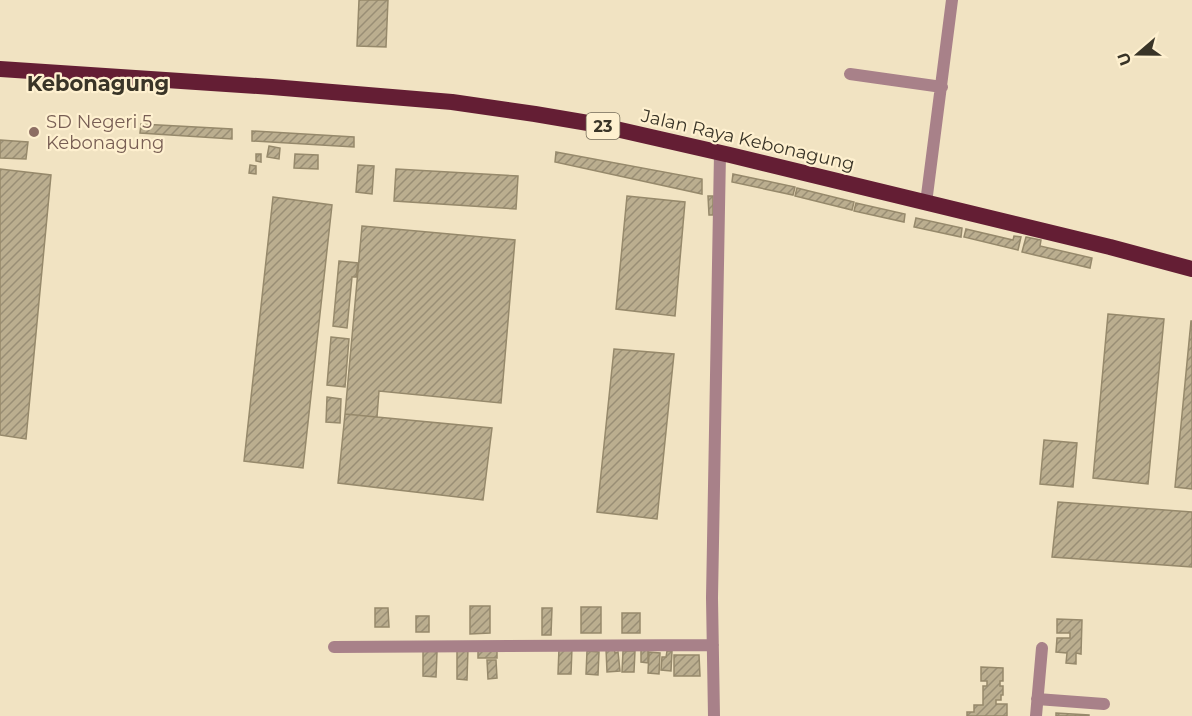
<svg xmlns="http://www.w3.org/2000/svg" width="1192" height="716" viewBox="0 0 1192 716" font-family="Montserrat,sans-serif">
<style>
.building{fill:url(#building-hatch);stroke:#96896b;stroke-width:1.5}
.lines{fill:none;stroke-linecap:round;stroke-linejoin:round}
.minor{stroke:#a88189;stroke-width:12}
.trunk{stroke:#641e34;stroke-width:16}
.education-dot{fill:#8d6e63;stroke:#fef0cf;stroke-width:2}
.labels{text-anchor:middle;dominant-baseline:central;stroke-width:4.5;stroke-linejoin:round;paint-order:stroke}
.shield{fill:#fef0cf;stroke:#746c59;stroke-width:1.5}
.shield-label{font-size:16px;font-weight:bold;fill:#393427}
.education-label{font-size:18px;fill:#785e54;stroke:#fef0cf;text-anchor:start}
.street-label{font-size:18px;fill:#393427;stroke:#fef0cf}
.quarter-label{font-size:21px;font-weight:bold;fill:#393427;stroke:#fef0cf}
</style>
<defs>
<pattern id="building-hatch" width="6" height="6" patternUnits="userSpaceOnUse" patternTransform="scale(1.5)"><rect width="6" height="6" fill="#bbae8f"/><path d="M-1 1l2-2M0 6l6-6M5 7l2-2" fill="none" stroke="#998e75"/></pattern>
</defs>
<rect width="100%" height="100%" fill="#f1e3c2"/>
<path class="building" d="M359,0H388L386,47L357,46Z
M141,124L232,129V139L140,133Z
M252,131L354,137V147L252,141Z
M0,140L28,142L26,159L0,158Z
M269,146L280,148L279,159L267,157Z
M556,152L702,179V194L555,162Z
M256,154H261V162L256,161Z
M295,154L318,155V169L294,168Z
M250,165L256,166V174L249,173Z
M358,165L374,166L372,194L356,192Z
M0,169L51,175L26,439L0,435Z
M396,169L518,176L516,209L394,201Z
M733,174L795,187L793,195L732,182Z
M797,188L854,202L852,210L795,196Z
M627,196L685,202L675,316L616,309Z
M708,196H713V215H709Z
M273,197L332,205L303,468L244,461Z
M856,203L905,214L904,222L854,211Z
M916,218L962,228L961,237L914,227Z
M362,226L515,240L501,403L379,391L377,417L345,414Z
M966,229L1013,240L1014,236L1021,237L1018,250L964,237Z
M1026,237L1041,240L1040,246L1092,258L1090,268L1022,252Z
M339,261L358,263L356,277H352L347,328L333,326Z
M1108,314L1164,319L1148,484L1093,478Z
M1191,321H1192V489L1175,487Z
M331,337L349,339L345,387L327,385Z
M614,349L674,354L657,519L597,512Z
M327,397L341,399L340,423L326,422Z
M345,414L492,428L483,500L338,483Z
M1044,440L1077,443L1073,487L1040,484Z
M1058,502L1192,512V567L1052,557Z
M470,606H490V633L470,634Z
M581,607H601V633H581Z
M375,608H388L389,627H375Z
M542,608H552L551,635H542Z
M622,613H640V633H622Z
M416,616H429V632H416Z
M1057,619L1082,620L1081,654L1076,653V664L1066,663L1067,653L1056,652L1057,638H1070V633H1057Z
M641,647H648V663L641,662Z
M468,648L467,680L457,679V649Z
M497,648V658H478V649Z
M559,648H572L571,674H558Z
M614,648L615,653L618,652L620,671L607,672L606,649Z
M423,649L437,652L436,677L423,676Z
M587,651L599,652L598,675L586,674Z
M623,651H635L634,672H622Z
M667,651H672L671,671L661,670L662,657H666Z
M649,652L660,653L659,674L648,673Z
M674,655H699L700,676H674Z
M487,660H496L497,678L488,679Z
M981,667L1003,668V681H1000V686H1003V695H1001V700H996V704H1007V716H967V712H974V705H983V686H987V681H981Z
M1056,713L1089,715V716H1056Z"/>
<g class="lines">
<path class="minor" d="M850,74L942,87
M926,203L952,0
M334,647L713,645
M1037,699L1104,704
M714,716L712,598L720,153
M1036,716L1042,648"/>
<path class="trunk" d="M0,69L272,87L452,102L535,114L594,124L730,155L1110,247L1192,269"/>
</g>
<circle class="education-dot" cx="34" cy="132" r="6"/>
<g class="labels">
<rect class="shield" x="586.5" y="113" width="33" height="26" rx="4.5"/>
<g class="shield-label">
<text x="603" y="126">23</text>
</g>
<g class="education-label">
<text x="46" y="122">SD Negeri 5<tspan x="46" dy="21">Kebonagung</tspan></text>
</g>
<g class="street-label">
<text transform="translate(748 140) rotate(13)">Jalan Raya Kebonagung</text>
</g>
<g class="quarter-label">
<text x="98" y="83">Kebonagung</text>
</g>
</g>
<g transform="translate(1138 54) rotate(250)" stroke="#fef0cf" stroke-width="4.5" paint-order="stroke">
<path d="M0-4.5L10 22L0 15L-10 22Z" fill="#393427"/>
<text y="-9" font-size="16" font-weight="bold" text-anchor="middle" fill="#393427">U</text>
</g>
</svg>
